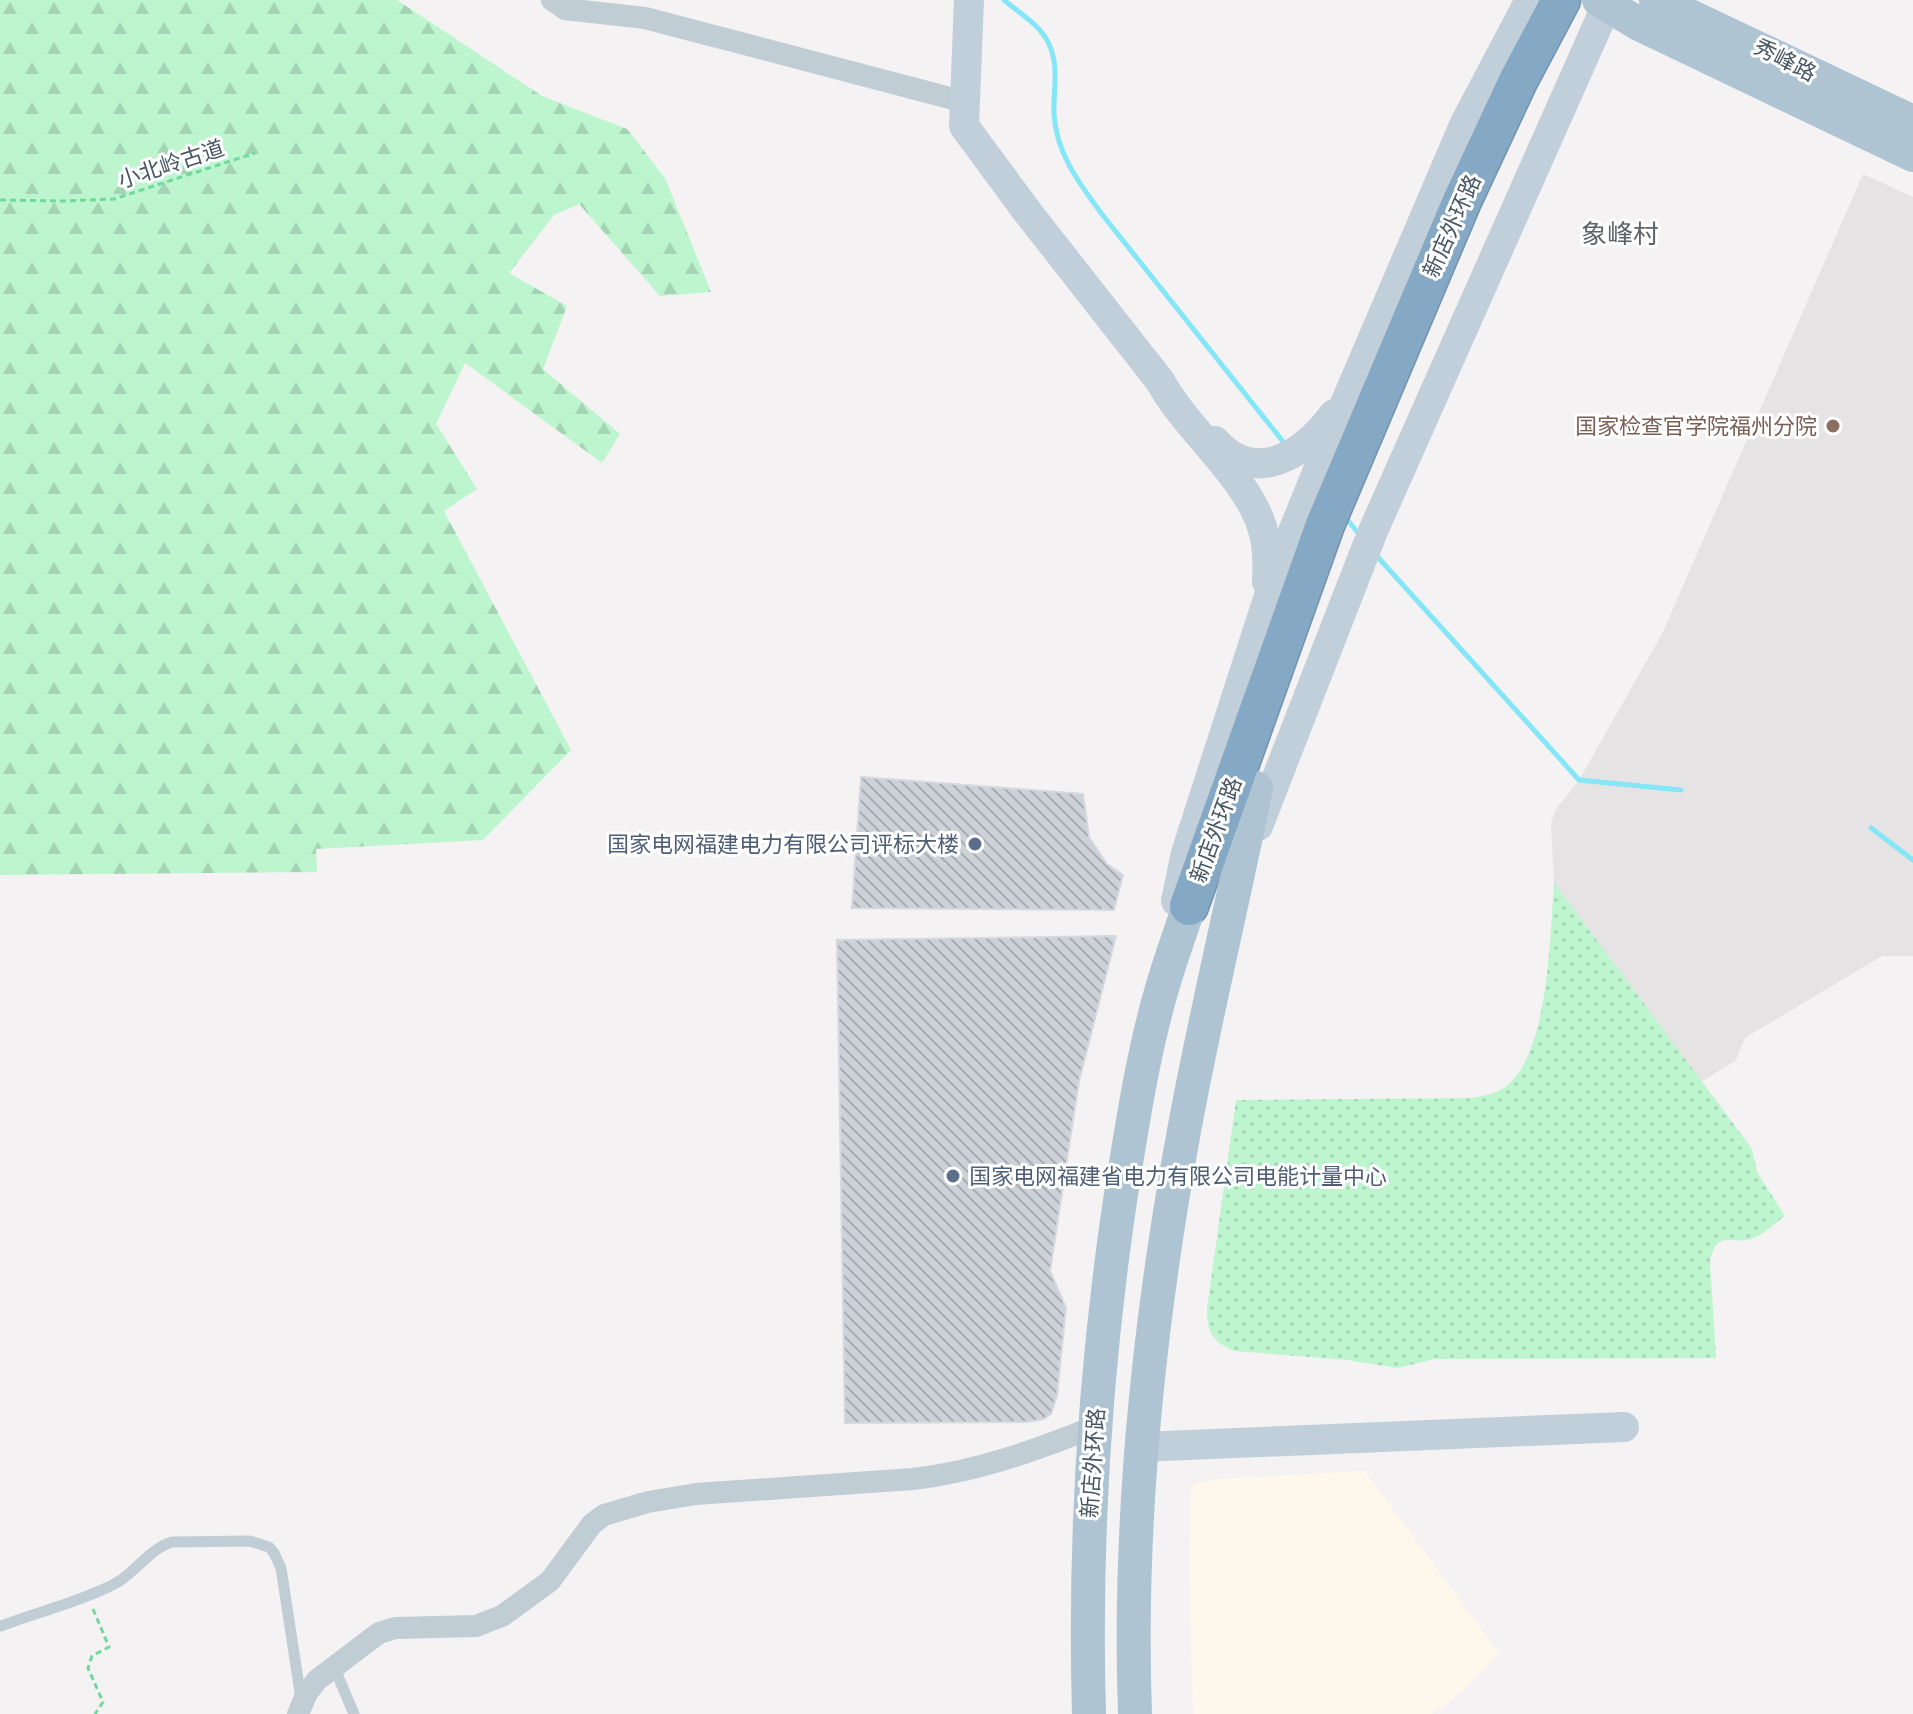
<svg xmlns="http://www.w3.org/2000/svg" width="1913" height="1714" viewBox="0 0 1913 1714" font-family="'Roboto Condensed','Noto Sans SC',sans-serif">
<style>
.commercial{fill:#fef8ec}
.education{fill:#e5e3e4}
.forest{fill:url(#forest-firs)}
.park{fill:url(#park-dots)}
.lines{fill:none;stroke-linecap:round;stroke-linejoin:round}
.stream{stroke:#85e6f7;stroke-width:5}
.building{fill:url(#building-back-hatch);stroke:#d5d8de;stroke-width:2}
.highway-casing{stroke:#7093b1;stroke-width:41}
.path{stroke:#71d89e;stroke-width:3;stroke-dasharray:6 4;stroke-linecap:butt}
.lane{stroke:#c1cdd5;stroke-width:11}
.street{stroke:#c1cdd5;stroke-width:22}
.secondary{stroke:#c1cfda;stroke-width:30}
.primary{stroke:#afc4d3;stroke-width:34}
.highway{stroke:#85a8c5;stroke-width:38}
.education-dot{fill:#8d6e63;stroke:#fff;stroke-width:3}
.service-dot{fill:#5c6f8a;stroke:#fff;stroke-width:3}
.labels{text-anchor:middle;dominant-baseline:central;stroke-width:6;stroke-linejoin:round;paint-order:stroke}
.street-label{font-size:22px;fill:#475762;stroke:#fff}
.education-label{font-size:22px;fill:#785e54;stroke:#fff;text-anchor:end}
.service-label{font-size:22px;fill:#4e5e75;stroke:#fff;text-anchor:end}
.quarter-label{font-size:26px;fill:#5d6368;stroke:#fff}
</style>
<defs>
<pattern id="forest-firs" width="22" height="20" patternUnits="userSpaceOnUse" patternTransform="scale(2)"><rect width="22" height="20" fill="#bdf5cf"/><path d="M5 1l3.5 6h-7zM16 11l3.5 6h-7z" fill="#a4d4b4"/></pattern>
<pattern id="park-dots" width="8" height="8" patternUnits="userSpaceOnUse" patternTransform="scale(2)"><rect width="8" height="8" fill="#bdf5cf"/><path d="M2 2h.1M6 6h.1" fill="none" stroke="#a4d4b4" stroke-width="1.8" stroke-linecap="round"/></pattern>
<pattern id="building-back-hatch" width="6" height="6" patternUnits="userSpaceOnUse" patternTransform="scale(2)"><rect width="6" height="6" fill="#cdd2d8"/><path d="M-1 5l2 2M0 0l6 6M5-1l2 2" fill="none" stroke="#a8adb3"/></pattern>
</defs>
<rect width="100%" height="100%" fill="#f4f2f2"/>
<path class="commercial" d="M1365,1471L1499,1653L1467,1688L1432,1714H1193L1189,1561L1191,1485L1216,1479Z"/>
<path class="education" d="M1863,174L1913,197V956H1882L1745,1038L1736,1060L1701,1082L1554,883L1551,823L1556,809L1579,780L1662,634Z"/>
<path class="forest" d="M0,0H397L542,96L627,129L665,178L711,292L660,296L579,204L554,215L509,273L567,306L543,369L620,434L602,463L465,363L436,424L477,489L444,511L571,750L483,840L316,849L317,872L0,875Z"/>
<path class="park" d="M1554,883L1752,1149L1757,1172L1785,1216C1775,1223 1763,1235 1751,1239C1730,1245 1717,1229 1710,1261L1716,1358L1434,1359L1398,1368L1347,1360L1235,1351C1213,1343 1207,1332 1207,1309L1236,1100L1470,1098C1484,1096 1498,1094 1509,1084C1549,1048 1550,934 1554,883Z"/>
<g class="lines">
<path class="stream" d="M1004,0C1018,12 1040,25 1048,42C1060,66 1053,89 1054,114C1056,153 1079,183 1101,213L1285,444
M1345,517L1359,534
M1375,554L1579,780L1681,790
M1871,828L1913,860"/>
</g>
<path class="building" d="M861,777L1083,794L1089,837L1107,864L1123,875L1114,910L852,908Z
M1116,936L1079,1081L1050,1271L1066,1308L1057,1395L1051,1414L1044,1419L1028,1422L845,1423L837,940Z"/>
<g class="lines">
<defs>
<path id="highway" d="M1189,906L1325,525L1462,201L1518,81L1561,0"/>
</defs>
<use href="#highway" class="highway-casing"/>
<path class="path" d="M0,200L64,201L114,199L255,153
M93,1609L109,1647L92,1656L88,1668L103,1702L95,1714"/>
<path class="lane" d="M1,1626C35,1613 88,1599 118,1582C137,1570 151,1548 172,1542L250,1541L269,1547L274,1553L281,1568L301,1699
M334,1667L354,1714"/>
<path class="street" d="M552,0L565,9L645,18L965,102
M298,1714L307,1693L317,1680L379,1633L395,1628L476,1626L502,1616L550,1581L592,1524L604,1515L648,1502L696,1494L913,1479C976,1472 1036,1450 1094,1427"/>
<path class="secondary" d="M969,0L964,126L1029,214L1160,381C1186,429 1247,477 1262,527C1268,544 1268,564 1267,582
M1215,441C1256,487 1304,454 1334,414
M1258,826L1373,531L1609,0
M1176,901L1186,853L1276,574L1338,420L1465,123L1530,0
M1140,1447L1624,1427"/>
<path class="primary" d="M1599,0L1639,24L1913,155
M1656,0L1913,122
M1089,1714C1084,1540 1095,1367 1121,1194C1132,1127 1142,1058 1161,992C1169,963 1180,934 1189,906
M1135,1714C1128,1520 1149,1322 1184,1131C1205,1016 1233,902 1256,788"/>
<use href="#highway" class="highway"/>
</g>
<circle class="education-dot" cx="1833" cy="426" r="8"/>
<g class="service-dot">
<circle cx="975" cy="844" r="8"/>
<circle cx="953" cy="1176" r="8"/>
</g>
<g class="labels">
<g class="street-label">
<text transform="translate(1785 60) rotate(27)">秀峰路</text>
<text transform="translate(171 164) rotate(-18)">小北岭古道</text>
<text transform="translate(1452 226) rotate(-66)">新店外环路</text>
<text transform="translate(1216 830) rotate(-70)">新店外环路</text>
<text transform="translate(1093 1463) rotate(-86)">新店外环路</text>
</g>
<g class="education-label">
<text x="1817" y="426">国家检查官学院福州分院</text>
</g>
<g class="service-label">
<text x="959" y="844">国家电网福建电力有限公司评标大楼</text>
<text x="969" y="1176" text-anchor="start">国家电网福建省电力有限公司电能计量中心</text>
</g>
<g class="quarter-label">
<text x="1620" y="234">象峰村</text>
</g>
</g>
</svg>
